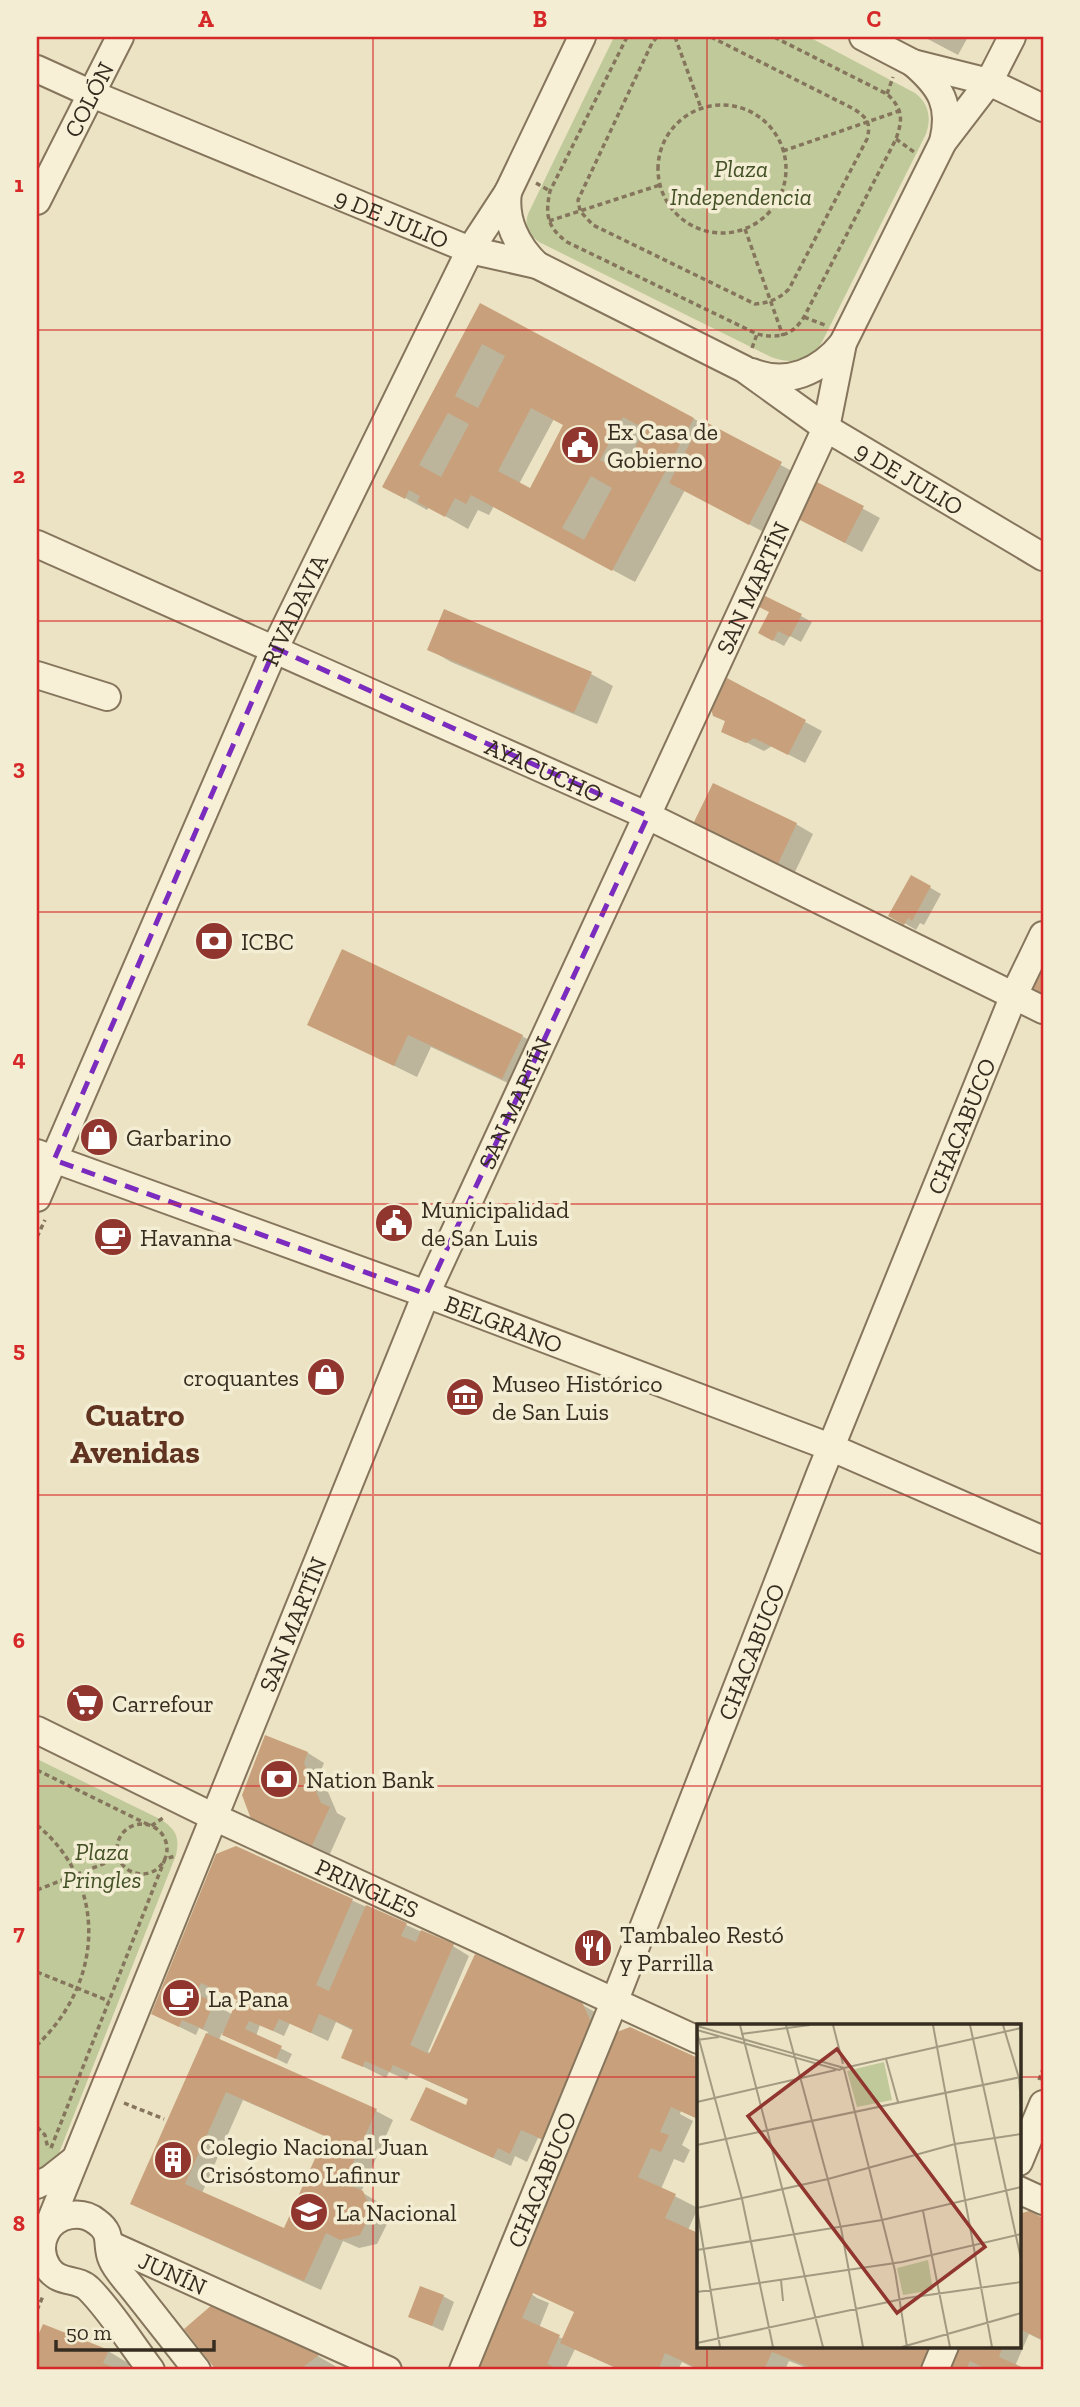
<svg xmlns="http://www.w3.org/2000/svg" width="1080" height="2407" viewBox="0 0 1080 2407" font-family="'Zilla Slab',serif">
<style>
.green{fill:#c0c999}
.shadow{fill:#0003;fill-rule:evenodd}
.building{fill:#c8a17c;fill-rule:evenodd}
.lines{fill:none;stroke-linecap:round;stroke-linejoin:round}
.minor-casing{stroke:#85755c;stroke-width:30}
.path{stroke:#85755c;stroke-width:3.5;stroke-dasharray:5 3.5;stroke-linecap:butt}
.minor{stroke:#f7f0d7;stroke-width:26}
.marked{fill:none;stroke:#7b2cbf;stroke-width:5;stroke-dasharray:14 9;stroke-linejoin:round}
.grid{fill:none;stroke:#d62828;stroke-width:2;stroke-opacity:0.55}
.labels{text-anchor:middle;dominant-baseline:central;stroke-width:7;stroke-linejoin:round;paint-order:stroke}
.street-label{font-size:24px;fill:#362c1f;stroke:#f3edd3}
.park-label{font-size:24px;font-style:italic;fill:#445126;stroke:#f3edd3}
.poi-label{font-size:24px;fill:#362c1f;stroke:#f3edd3;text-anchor:start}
.district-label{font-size:32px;font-weight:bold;fill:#603220;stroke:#f3edd3}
.inset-road{fill:none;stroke:#a39a82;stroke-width:2}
.view{fill:#91352f;fill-opacity:0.15;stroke:#91352f;stroke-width:3.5}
.inset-edge{fill:none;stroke:#362c1f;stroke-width:3.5}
.neatline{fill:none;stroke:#d62828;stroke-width:2.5}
.grid-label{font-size:23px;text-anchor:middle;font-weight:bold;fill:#d62828}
</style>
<rect width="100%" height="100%" fill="#ece3c4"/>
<path class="green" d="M614,37H809L915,93C928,103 932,117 926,134L822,342C809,362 792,365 771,357L539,242C529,235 524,227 528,214Z
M37,1759L160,1819C176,1829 180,1837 176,1855L59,2153L52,2164L37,2177Z"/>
<path class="shadow" d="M924,37H968L958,55Z
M481,305L803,477L771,536L685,490L635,582L494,506L489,515L478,510L468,529L429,507L427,510L384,486ZM554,419L565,425L530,490L519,484Z
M818,484L880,518L862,552L817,528Z
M801,616L812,622L801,642L790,636L784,646L760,633Z
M429,649L591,674L613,686L597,724L451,662Z
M728,681L822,731L805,763L772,746L764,751L723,731L727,722L714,715Z
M796,824L813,834L794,874L711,835Z
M912,877L941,894L924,925L920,923L916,930L891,915Z
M309,1024L522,1036L544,1049L525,1091L431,1047L417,1077Z
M266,1737L308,1753L324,1763L320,1773L337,1813L346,1818L329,1856L269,1828Z
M236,1848L453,1946L469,1956L428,2052L431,2053L581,2004L598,2014L584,2107L587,2108L630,2028L698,2060V2119L681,2111L680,2114L693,2121L682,2145L690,2150L684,2163L674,2159L661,2189L698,2208L688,2230L698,2235V2346H944L946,2370H812L789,2361L785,2370H698L682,2362L678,2370H620L575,2349L565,2370H479L569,2152L538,2138L527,2162L515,2156L511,2166L429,2129L412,2120L474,2111L470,2100L410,2073L407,2080L389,2072L386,2078L344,2057L354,2031L336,2022L328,2041L290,2023L284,2036L260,2025L256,2036L292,2054L287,2064L222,2033L219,2040L376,2111L393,2120L361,2192L380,2203L388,2222L377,2244L359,2248L343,2241L321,2290L149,2212L133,2203L208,2032L199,2028L196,2035L153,2014ZM218,1991L239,2000L233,2015L213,2003ZM243,2100L327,2137L285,2230L202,2193ZM531,2291L582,2314L563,2339L539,2328L549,2303L537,2298L530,2293Z
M1029,2213L1043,2220V2341L1029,2334L1015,2366L1024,2370H952L962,2346H1019V2216Z
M443,2296L454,2302L443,2331L410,2316Z
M213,2306L318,2356L340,2369L218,2370L186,2330Z
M44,2326L108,2351L130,2364L127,2370H37V2342Z"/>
<path class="building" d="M480,303L694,418L612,571L471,495L466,504L455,498L445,517L417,502L420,496L409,490L405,499L382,487ZM482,344L505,356L478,408L455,396ZM531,408L563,425L530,488L498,471ZM448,413L469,424L441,477L419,465ZM623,417L645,429L622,472L600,460ZM591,476L612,488L584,540L562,528Z
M702,420L782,462L749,525L669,483Z
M817,482L864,506L845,543L798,519Z
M763,595L802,614L790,637L778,631L773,641L758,633L769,612L757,606Z
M444,609L592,672L574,713L427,650Z
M727,678L806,720L788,755L754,738L746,743L721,732L725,721L713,716L711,709Z
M713,783L797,823L777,866L692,826Z
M911,875L931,886L912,921L908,918L904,925L888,916Z
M342,949L523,1035L502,1079L408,1035L394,1066L307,1025Z
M1043,958V994L1028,986Z
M265,1735L308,1752L304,1763L321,1803L330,1807L311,1848L251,1819L242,1795Z
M236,1846L353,1899L316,1985L329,1991L366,1905L407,1923L401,1936L416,1942L421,1930L454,1944L410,2045L429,2054L475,1954L582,2002L591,2022L544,2140L521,2130L510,2154L498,2148L493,2158L410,2120L426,2087L466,2105L468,2099L393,2065L390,2072L365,2061L363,2067L341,2058L353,2029L319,2014L311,2033L279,2019L273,2031L249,2021L245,2029L282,2046L276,2059L222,2035L237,2000L201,1983L196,1994L214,2002L203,2029L182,2020L179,2027L151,2014L216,1854Z
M630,2027L698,2058V2119L671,2107L660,2132L669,2135L661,2152L651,2148L638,2177L676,2194L665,2218L698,2233V2346H929L919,2370H811L812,2368L772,2352L764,2370H696L697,2368L665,2353L658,2370H621L560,2343L574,2312L533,2293L522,2318L560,2335L547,2364L561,2370H477L617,2032Z
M206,2033L377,2109L344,2183L363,2191L372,2211L360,2235L340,2240L326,2233L304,2281L130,2204ZM226,2092L325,2136L284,2228L185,2184Z
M1029,2211L1043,2218V2340L1019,2329V2214Z
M420,2286L444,2295L432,2326L408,2317Z
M213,2304L319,2355L299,2370H216L184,2329Z
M43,2324L109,2350L103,2363L119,2370H37V2338Z
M960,2346H1003L999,2357L1024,2368L1023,2370H988L970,2361L966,2370H950Z"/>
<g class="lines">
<defs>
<g id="minor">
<path d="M863,37L913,63L989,82L1043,108"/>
<path d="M913,63C941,87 952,105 943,142"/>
<path id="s1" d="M37,69L92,94L470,250L537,265L744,369L826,428L1043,557"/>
<path d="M508,192C504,220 517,246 537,265"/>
<path id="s2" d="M37,201L120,37"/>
<path d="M752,372C787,386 820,372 843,343"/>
<path id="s3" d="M37,544L648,816L1043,1010"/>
<path d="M37,675L107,697"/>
<path id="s4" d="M37,1153L426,1294L830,1447L1043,1540"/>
<path id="s5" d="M37,1198L275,648L470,250L508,192L582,37"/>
<path id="s6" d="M37,1730L214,1817L698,2040"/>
<path d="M1019,2162L1043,2104"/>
<path d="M37,2185L50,2179L74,2160"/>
<path d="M1019,2190L1043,2201"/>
<path id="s7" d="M46,2232L426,1294L826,428L843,343L943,142L989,82L1012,37"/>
<path id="s8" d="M111,2245L388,2370"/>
<path d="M151,2370C132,2345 111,2311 89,2289C77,2277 60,2285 48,2268C41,2257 40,2244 46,2232C56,2214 81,2209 97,2222C114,2234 105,2245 112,2260C116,2270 127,2281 134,2290C155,2317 176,2343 197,2370"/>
<path id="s9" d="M463,2370L615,2000L820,1474L1014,995L1043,935"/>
<path d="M935,2370L945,2346"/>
</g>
</defs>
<use href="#minor" class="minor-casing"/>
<path class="path" d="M627,37L550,191C545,215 547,227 567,242L757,334C778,339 792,336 804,317L896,139C903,119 903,109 887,94L774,37
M657,37L652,43L578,200L580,211L593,225L755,304C769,303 779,299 789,289L867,139C871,124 868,118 854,109L711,37
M675,37L701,108
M887,94L893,77
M658 169a64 64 0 1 1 128 0a64 64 0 1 1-128 0Z
M896,139L914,152
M783,151L899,111
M536,183L550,191
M549,221L660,185
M745,229L783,336
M804,317L825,325
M752,348L757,334
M37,1237L45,1220
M37,1770L151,1826L163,1818
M117 1849a25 25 0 1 1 50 0a25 25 0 1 1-50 0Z
M37,1825C109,1885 103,1983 37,2045
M37,1890L118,1858
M37,1972L109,2001
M1039,2080L1043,2069
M124,2103L164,2119
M37,2127L45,2135L48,2149
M51,2148L165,1859L175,1856
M37,2310L43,2296"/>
<use href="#minor" class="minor"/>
</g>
<path class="marked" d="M275,648L648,816L426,1294L54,1160Z"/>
<path class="grid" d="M373,37V2370M707,37V2025M37,330H1043M37,621H1043M37,912H1043M37,1204H1043M37,1495H1043M37,1786H1043M37,2077H698M1019,2077H1043M707,2346V2370"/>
<defs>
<symbol id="civic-disc" viewBox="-11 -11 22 22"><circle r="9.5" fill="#91352f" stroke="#f3edd3"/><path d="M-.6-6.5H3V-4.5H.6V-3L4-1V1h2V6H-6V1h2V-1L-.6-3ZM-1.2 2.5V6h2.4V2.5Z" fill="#fff"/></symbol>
<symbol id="bank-disc" viewBox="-11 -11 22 22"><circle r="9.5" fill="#91352f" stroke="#f3edd3"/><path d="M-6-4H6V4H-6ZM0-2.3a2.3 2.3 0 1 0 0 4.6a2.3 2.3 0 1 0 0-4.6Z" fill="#fff"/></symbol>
<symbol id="shop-disc" viewBox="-11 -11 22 22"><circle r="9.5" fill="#91352f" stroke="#f3edd3"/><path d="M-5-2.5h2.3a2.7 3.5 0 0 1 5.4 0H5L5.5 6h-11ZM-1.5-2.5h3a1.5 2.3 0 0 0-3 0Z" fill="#fff"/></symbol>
<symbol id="cafe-disc" viewBox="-11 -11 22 22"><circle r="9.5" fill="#91352f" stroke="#f3edd3"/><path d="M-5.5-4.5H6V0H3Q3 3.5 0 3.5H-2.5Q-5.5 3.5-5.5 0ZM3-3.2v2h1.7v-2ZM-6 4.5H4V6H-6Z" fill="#fff"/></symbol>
<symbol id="museum-disc" viewBox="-11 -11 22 22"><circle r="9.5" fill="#91352f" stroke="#f3edd3"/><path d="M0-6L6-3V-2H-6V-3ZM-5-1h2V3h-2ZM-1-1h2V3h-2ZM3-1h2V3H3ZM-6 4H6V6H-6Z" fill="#fff"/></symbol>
<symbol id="supermarket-disc" viewBox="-11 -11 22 22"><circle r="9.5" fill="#91352f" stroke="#f3edd3"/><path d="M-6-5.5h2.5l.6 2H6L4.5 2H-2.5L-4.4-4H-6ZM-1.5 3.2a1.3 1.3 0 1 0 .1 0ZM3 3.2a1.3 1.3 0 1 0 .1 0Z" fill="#fff"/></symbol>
<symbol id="restaurant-disc" viewBox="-11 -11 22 22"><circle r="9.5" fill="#91352f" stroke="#f3edd3"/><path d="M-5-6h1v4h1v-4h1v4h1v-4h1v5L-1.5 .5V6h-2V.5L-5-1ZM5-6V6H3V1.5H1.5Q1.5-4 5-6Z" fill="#fff"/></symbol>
<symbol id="building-disc" viewBox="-11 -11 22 22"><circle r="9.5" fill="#91352f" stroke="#f3edd3"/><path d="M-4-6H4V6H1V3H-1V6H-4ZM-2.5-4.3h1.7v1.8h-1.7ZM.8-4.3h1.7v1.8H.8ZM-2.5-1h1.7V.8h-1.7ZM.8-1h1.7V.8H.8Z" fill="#fff"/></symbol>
<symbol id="school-disc" viewBox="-11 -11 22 22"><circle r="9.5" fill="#91352f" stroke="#f3edd3"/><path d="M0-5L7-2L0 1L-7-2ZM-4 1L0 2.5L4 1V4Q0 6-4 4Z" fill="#fff"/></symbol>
</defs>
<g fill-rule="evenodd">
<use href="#civic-disc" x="558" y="423" width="44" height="44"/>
<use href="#bank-disc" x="192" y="919" width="44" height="44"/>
<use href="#shop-disc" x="77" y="1115" width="44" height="44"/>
<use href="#civic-disc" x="372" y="1201" width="44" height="44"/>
<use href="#cafe-disc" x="91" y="1215" width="44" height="44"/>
<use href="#shop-disc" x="304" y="1355" width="44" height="44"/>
<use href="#museum-disc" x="443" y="1375" width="44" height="44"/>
<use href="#supermarket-disc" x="63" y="1681" width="44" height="44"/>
<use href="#bank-disc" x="257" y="1757" width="44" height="44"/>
<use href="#restaurant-disc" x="571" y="1926" width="44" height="44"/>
<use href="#cafe-disc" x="159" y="1976" width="44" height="44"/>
<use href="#building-disc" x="151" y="2138" width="44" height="44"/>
<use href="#school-disc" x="287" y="2190" width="44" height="44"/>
</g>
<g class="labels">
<g class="street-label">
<text stroke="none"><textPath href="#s2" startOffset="114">COLÓN</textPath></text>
<text stroke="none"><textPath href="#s1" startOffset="385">9 DE JULIO</textPath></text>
<text stroke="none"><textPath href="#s1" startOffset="968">9 DE JULIO</textPath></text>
<text stroke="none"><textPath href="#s7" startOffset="1790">SAN MARTÍN</textPath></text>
<text stroke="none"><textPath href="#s5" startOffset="642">RIVADAVIA</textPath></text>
<text stroke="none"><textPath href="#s3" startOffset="555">AYACUCHO</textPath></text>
<text stroke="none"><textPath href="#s7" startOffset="1223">SAN MARTÍN</textPath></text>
<text stroke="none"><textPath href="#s9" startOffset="1340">CHACABUCO</textPath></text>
<text stroke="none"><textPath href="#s4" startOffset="497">BELGRANO</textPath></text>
<text stroke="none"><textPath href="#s7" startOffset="656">SAN MARTÍN</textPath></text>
<text stroke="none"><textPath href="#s9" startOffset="774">CHACABUCO</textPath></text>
<text stroke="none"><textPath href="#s6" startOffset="366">PRINGLES</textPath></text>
<text stroke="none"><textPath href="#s9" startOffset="206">CHACABUCO</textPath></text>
<text stroke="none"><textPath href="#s8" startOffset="68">JUNÍN</textPath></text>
</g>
<g class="park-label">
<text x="741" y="168">Plaza<tspan x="741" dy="28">Independencia</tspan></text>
<text x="102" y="1851">Plaza<tspan x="102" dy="28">Pringles</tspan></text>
</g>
<g class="poi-label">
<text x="607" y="431">Ex Casa de<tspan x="607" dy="28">Gobierno</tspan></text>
<text x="241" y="941">ICBC</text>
<text x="126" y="1137">Garbarino</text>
<text x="421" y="1209">Municipalidad<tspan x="421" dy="28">de San Luis</tspan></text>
<text x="140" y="1237">Havanna</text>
<text x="299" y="1377" text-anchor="end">croquantes</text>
<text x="492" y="1383">Museo Histórico<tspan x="492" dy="28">de San Luis</tspan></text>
<text x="112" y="1703">Carrefour</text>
<text x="306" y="1779">Nation Bank</text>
<text x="620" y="1934">Tambaleo Restó<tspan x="620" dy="28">y Parrilla</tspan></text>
<text x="208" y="1998">La Pana</text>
<text x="200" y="2146">Colegio Nacional Juan<tspan x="200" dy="28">Crisóstomo Lafinur</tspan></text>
<text x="336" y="2212">La Nacional</text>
</g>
<g class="district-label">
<text x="135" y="1415">Cuatro<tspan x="135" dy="37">Avenidas</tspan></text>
</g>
</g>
<g transform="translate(697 2024)">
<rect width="324" height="324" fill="#ece3c4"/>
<path d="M187,38L195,76L160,83L150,47ZM231,236L236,266L206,271L200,244Z" fill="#c0c999"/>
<path class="inset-road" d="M43,1L126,323M89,1L144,204L166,323M136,1L146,40M236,1L295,323M273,1L324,235M306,1L322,54L324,81M0,2L147,44L142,46L0,6M0,8L45,175L76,323M44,10L113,1M0,16L22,13M189,35L201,78M147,44L324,4M147,45L198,247L210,323M0,78L139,46M0,121L324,53M0,184L131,155L258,120L324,110M0,185L23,323M226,187L253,323M0,226L185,196L324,163M84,256L86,277M0,268L205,238L324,210M0,319L210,274L324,258M205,323L324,289"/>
<path class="view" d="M140,25L288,223L200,289L51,92Z"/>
<rect width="324" height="324" class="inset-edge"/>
</g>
<rect width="1080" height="2407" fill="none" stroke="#f3edd3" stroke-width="77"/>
<path d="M56 2340v10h158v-10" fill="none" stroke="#362c1f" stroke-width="3.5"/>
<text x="66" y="2340" font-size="21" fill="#362c1f" stroke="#f3edd3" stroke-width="5" paint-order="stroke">50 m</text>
<rect x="38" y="38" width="1004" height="2330" class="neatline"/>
<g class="grid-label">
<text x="206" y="27">A</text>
<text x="540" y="27">B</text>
<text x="874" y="27">C</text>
<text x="19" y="192">1</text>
<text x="19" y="483">2</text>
<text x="19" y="775">3</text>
<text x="19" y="1066">4</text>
<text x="19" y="1357">5</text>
<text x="19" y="1648">6</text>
<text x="19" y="1940">7</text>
<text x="19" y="2231">8</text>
</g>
</svg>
